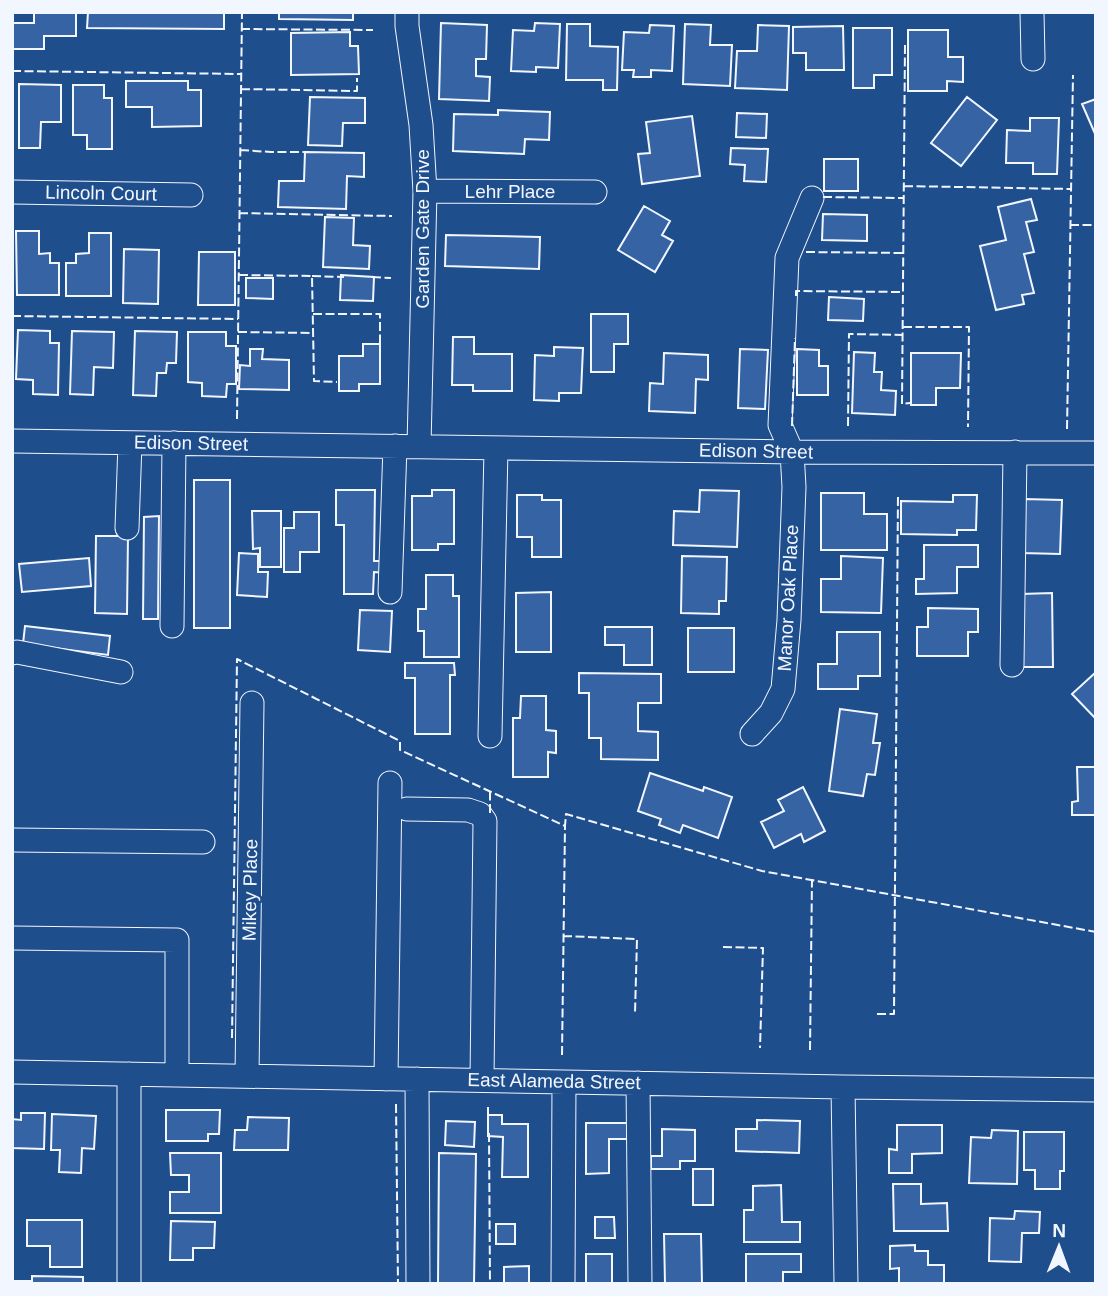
<svg xmlns="http://www.w3.org/2000/svg" width="1108" height="1296" viewBox="0 0 1108 1296" font-family="Arial,sans-serif">
<style>
.building{fill:#3563a3;stroke:#f2f6ff;stroke-width:2}
.lines{fill:none;stroke-linecap:round;stroke-linejoin:round}
.minor-casing{stroke:#f2f6ff;stroke-width:25}
.minor{stroke:#1f4e8c;stroke-width:23}
.fence{stroke:#f2f6ff;stroke-width:2;stroke-dasharray:9 3.5;stroke-linecap:butt}
.labels{text-anchor:middle;dominant-baseline:central;stroke-width:5;stroke-linejoin:round;paint-order:stroke}
.street-label{font-size:19px;fill:#f2f6ff;stroke:#1f4e8c}
</style>
<rect width="100%" height="100%" fill="#1f4e8c"/>
<path class="building" d="M34,12H76V36H44V49H12V23H34Z
M88,12H224V29L87,28Z
M279,12H353V20L279,19Z
M441,23L487,25L486,59H476V76L490,77L489,101L439,99Z
M535,23L560,24L558,68L536,67V72L511,71L513,30L534,31Z
M567,24H590V46L618,47L617,90H603V80H566Z
M685,24L711,25L710,45H732L730,86L683,84Z
M650,25L674,26L672,71L651,70V77H633L634,70H622L624,32L649,33Z
M758,25L789,26L787,90L735,88L737,51H757Z
M843,26L844,70H806V53H793V27Z
M853,28H892V75H874V88H853Z
M908,30H948V57H963V82L947,81V91H908Z
M350,32V46H358L359,74L291,75V33Z
M126,81H188V90H201V126L152,127V107H126Z
M19,84L61,85V122H41L40,148H19Z
M73,85H104V98H112V149H87V135H73Z
M310,97L365,98V123H343L342,146L308,145Z
M967,97L997,120L961,166L931,143Z
M1096,99V136L1082,104Z
M498,110L550,112L549,140L525,139L524,154L453,151L454,114L498,115Z
M737,113L767,114L766,138L736,137Z
M692,116L700,176L642,184L638,154L650,153L646,122Z
M1030,118H1059L1057,174H1033V163H1006L1007,130L1030,131Z
M731,148L768,149L766,182L744,181L745,165L730,164Z
M305,152L364,153V177L347,176L346,209L278,207L279,181H304Z
M824,159H858V191H824Z
M1031,199L1037,220L1026,222L1034,252L1024,254L1034,293L1022,295L1024,304L996,310L980,246L1006,240L998,207Z
M644,206L670,221L662,235L673,241L655,272L618,250Z
M823,214L867,215V241L822,240Z
M325,217L354,218L353,245L370,246L369,269L323,267Z
M16,231H39V254L50,253V263H59V295H17Z
M89,233H111V296H66V263H76V254L89,253Z
M446,235L540,237L539,269L445,266Z
M124,249L159,250L158,304L123,303Z
M199,252H235V305H198Z
M341,275L374,277L373,301L340,300Z
M246,278H273V299L246,298Z
M829,297L864,299L863,321L828,320Z
M591,314H628V344H614V372H591Z
M18,330L50,331V343H59L58,395L33,394V380L16,379Z
M72,331L114,332L113,368L94,367L93,395L70,394Z
M135,331L177,332L176,363H167L166,373H157L156,396L133,395Z
M188,332H226V346H236V384H227L226,397L202,396V383L188,382Z
M453,337H474V354H512V391H473V385H452Z
M363,344H380V384H359V391H339V356H363Z
M554,347L583,348L581,393H559V401L534,400L535,355L554,356Z
M250,349H263L262,359L289,360V390L239,389L240,365L250,366Z
M740,349L768,350L765,409L738,408Z
M797,349L819,350V366H828V395H797Z
M854,352L875,353L874,372H882L881,390L896,391L895,415L852,413Z
M664,353L708,355V380L696,379L695,413L649,411L650,383L663,384Z
M911,353H961L960,388H936V405H911Z
M194,480H230V628H194Z
M336,490H375L374,561H388V573L374,572L373,594H344V525H336Z
M432,490H454V544H438V550H412V496H432Z
M700,490L739,491L737,547L673,545L674,511L699,512Z
M821,493H864V514H887V550H821Z
M517,495H542V500H561V557H532V537H517Z
M953,495H977L976,530H957V535L901,534V501L953,502Z
M1024,499L1062,500L1060,554L1022,553Z
M252,511H281V567H260V548L253,549Z
M294,512H319V552H300V572H284V528H294Z
M159,516L158,619H143L144,517Z
M96,536H128L127,614L95,613Z
M924,545H978V567H957V593L916,594V579H924Z
M239,553L258,554V572H268L267,597L237,595Z
M682,556L727,557L726,601H719V614L681,613Z
M841,556L883,558L881,613L821,612V579H841Z
M89,558L91,586L22,592L19,564Z
M426,575H453V596H459V657H424V631H418V609H426Z
M551,592V652H516V593Z
M1052,593L1053,667H1021V594Z
M928,608L978,609V632H968V656H917V627H928Z
M360,610L392,611L390,652L358,650Z
M25,626L110,636L108,655L23,644Z
M605,627H652V665H624V645H605Z
M688,628H734V672H688Z
M837,632H880V676H858V689H818V664H837Z
M405,663H454L455,675H450V734H415V678H405Z
M1096,672V719L1072,694Z
M579,673L661,674V703H638V731L658,732V760L601,759V738H589V693H579Z
M521,696H546V730L556,731V753L548,752V777H513V718H520Z
M840,709L877,714L873,743H880L875,775L867,774L863,796L829,791Z
M1077,767H1096V815H1072V802L1078,801Z
M650,773L703,791L704,787L732,797L718,838L683,825L680,833L659,825L661,819L638,811Z
M803,787L825,831L804,842L801,834L774,848L761,822L784,811L778,800Z
M166,1110H220L219,1134H208V1141H166Z
M21,1113H45L44,1149L12,1148V1119L21,1120Z
M52,1114L96,1116L94,1149L82,1148L81,1173L59,1172L60,1150H51Z
M488,1115H502V1124H528V1177H502L503,1137L488,1136Z
M248,1117L289,1118L288,1150H234L235,1130H247Z
M757,1120L800,1121L799,1153L736,1151V1129H757Z
M446,1121L475,1122L474,1147L445,1145Z
M586,1123H627L628,1139H609V1173L586,1174Z
M897,1125H942V1153L912,1154V1173H889V1149L897,1150Z
M662,1129L695,1130V1161H680V1169H651V1156H662Z
M992,1130L1018,1131L1017,1184L969,1183L971,1137L991,1138Z
M1024,1132H1064V1171H1060V1189H1035V1170H1024Z
M170,1153H221V1213H170V1192H189V1175H171Z
M439,1153L476,1154L474,1284H438Z
M693,1169H713V1205H693Z
M893,1184H921V1204L947,1203L948,1231H894Z
M781,1185L782,1222H800V1242H744V1210H753V1186Z
M1015,1211L1040,1212L1039,1233H1022L1021,1262L989,1261L990,1218L1014,1219Z
M595,1217H614L615,1238H595Z
M27,1220H82V1267H50V1246H27Z
M171,1221L215,1222L214,1248H193V1260H170Z
M496,1224H515V1244H496Z
M664,1234H701L702,1284H665Z
M915,1245V1251H928V1265H944V1284H899V1268L890,1269V1246Z
M586,1254H612V1284H586Z
M746,1254H801V1272H783V1284H746Z
M529,1266V1284H504V1267Z
M32,1276L83,1277V1284H12V1281H32Z"/>
<g class="lines">
<defs>
<path id="minor" d="M407,12V26L421,125L425,191L419,446
M1032,12L1033,59
M425,191L595,192
M12,192L191,195
M12,441L792,452L1096,453
M127,528L130,443
M390,592L395,446
M172,626L174,443
M12,653L17,652L121,672
M1012,665L1015,452
M752,734L771,713L783,689L789,620L794,487L792,452L780,425L787,258L812,198
M490,736L496,448
M407,809L468,810L480,814L485,821L482,1080
M12,840L203,842
M12,938L177,940V1075
M12,1072L843,1087L1096,1090
M247,1076L252,703
M386,1079L390,783
M417,1079L418,1284
M638,1083L640,1284
M843,1087L846,1284
M129,1284V1074
M563,1284L564,1082"/>
</defs>
<use href="#minor" class="minor-casing"/>
<use href="#minor" class="minor"/>
<path class="fence" d="M241,29L373,30
M905,45L902,404L910,403
M12,71L241,74
M241,89L357,91V78
M240,150L271,152H310
M904,186L1071,189
M823,197L904,198
M239,213L392,216
M1070,225H1096
M806,252L903,253
M239,275L312,276L314,381L337,382
M312,276L344,277
M372,277L391,278
M796,296V291L903,292
M313,314H380V347
M12,316L238,319
M903,327H969L968,427
M238,332L313,333
M237,419L242,12
M792,426L795,338
M848,426L849,334L903,335
M1067,429L1073,75
M490,813V792
M563,936L637,939L635,1013
M723,947L763,948L760,1048
M877,1014H894L898,495
M232,1038L237,659L400,741V750L565,826L566,814L762,871L1096,932
M810,1050L812,879
M562,1055L565,826
M396,1104L398,1284
M488,1107V1119
M489,1133L490,1284"/>
</g>
<g class="labels">
<g class="street-label">
<text x="510" y="191">Lehr Place</text>
<text transform="translate(101 193) rotate(1)">Lincoln Court</text>
<text transform="translate(422 229) rotate(-90)">Garden Gate Drive</text>
<text transform="translate(191 443) rotate(1)">Edison Street</text>
<text transform="translate(756 451) rotate(1)">Edison Street</text>
<text transform="translate(788 598) rotate(-87)">Manor Oak Place</text>
<text transform="translate(250 890) rotate(-89)">Mikey Place</text>
<text transform="translate(554 1081) rotate(1)">East Alameda Street</text>
</g>
</g>
<rect width="1108" height="1296" fill="none" stroke="#f2f6ff" stroke-width="28"/>
<g transform="translate(1059 1247) rotate(1)" stroke="#1f4e8c" stroke-width="5" paint-order="stroke">
<path d="M0-5L12 26L0 18L-12 26Z" fill="#f2f6ff"/>
<text y="-10" font-size="19" font-weight="bold" text-anchor="middle" fill="#f2f6ff">N</text>
</g>
</svg>
